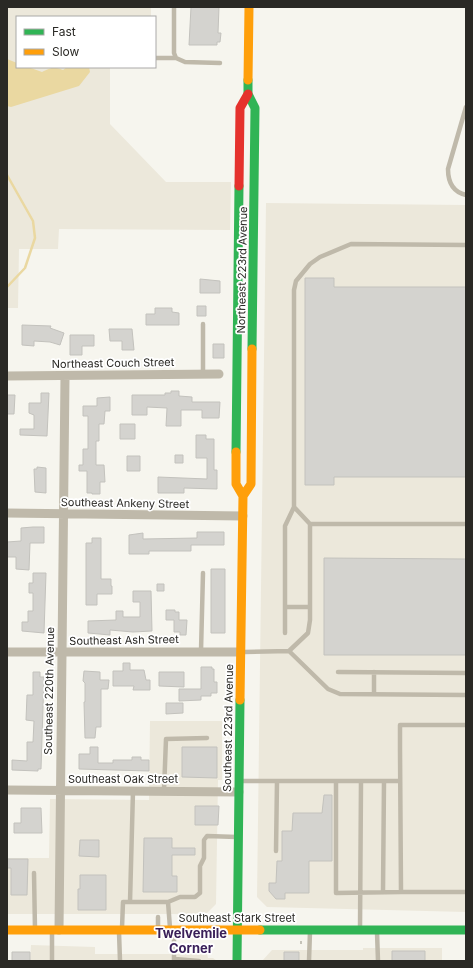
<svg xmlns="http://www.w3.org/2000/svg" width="473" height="968" viewBox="0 0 473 968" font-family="Inter,sans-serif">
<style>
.built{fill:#ece8db}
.water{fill:#ead8a1}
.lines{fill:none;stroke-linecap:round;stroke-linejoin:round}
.stream{stroke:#ead8a1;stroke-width:2.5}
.building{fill:#d4d3cf;stroke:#c3c2bd}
.path{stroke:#b5b2a7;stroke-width:1.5;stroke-dasharray:3 3;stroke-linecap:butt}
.lane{stroke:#bfb9aa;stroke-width:4.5}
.street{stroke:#bfb9aa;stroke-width:9}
.fast{stroke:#30b455;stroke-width:9}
.slow{stroke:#ff9f0a;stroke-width:9}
.jam{stroke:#e5322d;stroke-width:9}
.labels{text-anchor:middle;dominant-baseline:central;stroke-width:3.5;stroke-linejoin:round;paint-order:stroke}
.street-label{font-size:11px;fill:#2a2925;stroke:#fff}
.quarter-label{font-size:13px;font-weight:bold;fill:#3a2059;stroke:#fff}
</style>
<rect width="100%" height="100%" fill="#f6f5ee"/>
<path class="built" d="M7,7H151V17H17V67H110V124L166,182H231L230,230L59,229L58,249H19L18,308H7Z
M266,203L466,205V912L267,907L257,897Z
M150,721H222V780H218L216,904L206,914H7V858H49L50,799L149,800Z
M31,945L95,947V954H207L208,958H213L217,961H30Z
M363,948H442V961H262L272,950H363Z"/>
<path class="water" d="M7,59L17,63V67H28L42,72C51,68 53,66 63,70L67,67H89L90,72L79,86L11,107L7,106Z"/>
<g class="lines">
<path class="stream" d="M7,175L33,221L35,238L25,268L7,287"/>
</g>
<path class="building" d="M191,7H219L218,33H221L220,42H217V45H189Z
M305,278H334V287H466V477H334V485H305Z
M200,279L220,281V293H200Z
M197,306H206V316H197Z
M155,308H172V312L179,313V325H146V314H155Z
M22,325L51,326L50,328L64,333L60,345L50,342L34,341V346L22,345Z
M109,329H132L134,350H122V341H110Z
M70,335H94V346H82V355H70Z
M213,344H224V358H213Z
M171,391H179V396L192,397V402H220L219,418H202V410H181V426H166L167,408L147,407V415H132V395H165V393H171Z
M41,393H49L47,436L20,435V429H34V415L29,413V403H41Z
M7,395H15L14,414H7Z
M110,397V411H105L104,424H99V441H96V465H104L105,482H100V494H92V493H87V471H79V465H83V449H88V416H83V406H97V398Z
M120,424H135V439H120Z
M196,435H206V439H214V470H217V489L184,488V493H158V477L207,479V458H196Z
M175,455H183V463H175Z
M127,456H140V471H127Z
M37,467L46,468V493L35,492L34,469H37Z
M33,527H44V543H30L29,570L16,569V557H7V542L21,541V528Z
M197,532H224V545H191V551H149V554H129V535L143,533V539L197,538Z
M92,538H101V579H111V586H112V594H97V605H86V543H92Z
M324,558L466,559V655H324Z
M211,569H225V633H211Z
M33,573H46L44,633L22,631V622H28V611H33V593H29V583H33Z
M157,584H164V591H157Z
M133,591H151L152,631L133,632L110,630V635L88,633V621L116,620V611H123V617H140V602H133Z
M166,610H175V612H179V620H187L186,635H180V632H174V620H166Z
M123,663H130V670H144L146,680H150V690H133L134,686H113V671H123Z
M201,667H212V669H214V682H217V693H211V696H201V700L179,701V689H201Z
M84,671L100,672V680H109L108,689H101V727H96L95,738H85L84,702H85V683L83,681Z
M33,672H40V677H44L41,769H38V771L12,770V760L27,761V742H33L34,721L26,720L27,695H33Z
M159,672H184V687L159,686Z
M166,703H183V713L166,714Z
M90,747H98V763H113V760H132V757H141V760H149V771L79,769V754H90Z
M182,747H217V778L182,777Z
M324,795H332V861H309V893H285V899H276L269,891V883H276L277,861H282V831H292L293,813H322Z
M195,806H219L218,825H195Z
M21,808H41L42,833H14V823H21Z
M144,838H172V848H195V855H172V876H177V892H143Z
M80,840H99V857L79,856Z
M7,859H28L27,895H11V868H7Z
M80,875H106V910H78V889H80Z
M392,951H425V961H392Z
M12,952H30V961H12Z
M284,952H299V961H284Z"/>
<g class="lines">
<path class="path" d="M301,941V947"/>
<path class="lane" d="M174,7V53L176,58L185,62L220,63
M155,58H176
M466,107L448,169C448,182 453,192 466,195
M203,324V374
M310,524H466
M285,607H310
M285,633V526L294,507
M201,651L203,573
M289,651L308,633L310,620V524L294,507V290L296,281L310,264L320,257L351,244L466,245
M244,652L289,651L328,689L340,694L466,695
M338,672L466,673
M374,672V694
M466,725H400V749L401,892H466
M241,781H400
M336,781V893L401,892
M164,791L166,739L207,738
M276,851L277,781
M34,873L35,930
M383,891L384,781
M130,902L133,791
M168,902L180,897H195L200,893V866L204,858V840L207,836L237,837
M158,917V929
M122,928L123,902H168L170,928
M360,929L361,781
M119,932L120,961
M174,932V961
M377,932L378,961
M175,959L199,961
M52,961V931
M309,961L310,931"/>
<path class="street" d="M7,376L219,374
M7,513L243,516
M7,652H241
M7,790L239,792
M59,930L65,377"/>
<path class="fast" d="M248,80V94L255,108L252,349
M236,452L239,186
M260,930H466
M237,961L240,700"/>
<path class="slow" d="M248,80L249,7
M236,452V484L243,496L240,700
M243,496L251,484L252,349
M7,930H260"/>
<path class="jam" d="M239,186L240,108L248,94"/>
</g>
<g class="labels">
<g class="street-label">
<text transform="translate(242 270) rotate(-89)">Northeast 223rd Avenue</text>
<text transform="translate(113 363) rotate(-1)">Northeast Couch Street</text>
<text transform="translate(125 503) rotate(1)">Southeast Ankeny Street</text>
<text transform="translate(124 640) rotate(-1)">Southeast Ash Street</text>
<text transform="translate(49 691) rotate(-89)">Southeast 220th Avenue</text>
<text transform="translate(228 728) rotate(-89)">Southeast 223rd Avenue</text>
<text x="123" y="779">Southeast Oak Street</text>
<text x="237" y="918">Southeast Stark Street</text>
</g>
<g class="quarter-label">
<text x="191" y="933">Twelvemile<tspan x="191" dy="15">Corner</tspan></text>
</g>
</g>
<rect width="473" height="968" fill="none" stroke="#2a2925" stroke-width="16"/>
<rect x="16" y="16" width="140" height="52" fill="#ffffff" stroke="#aaa9a8"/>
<rect x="24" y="29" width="20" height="6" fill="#30b455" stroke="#aaa9a8"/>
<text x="52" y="36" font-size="12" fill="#2a2925">Fast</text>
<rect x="24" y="49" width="20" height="6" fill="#ff9f0a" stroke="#aaa9a8"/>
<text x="52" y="56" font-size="12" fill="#2a2925">Slow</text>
</svg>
